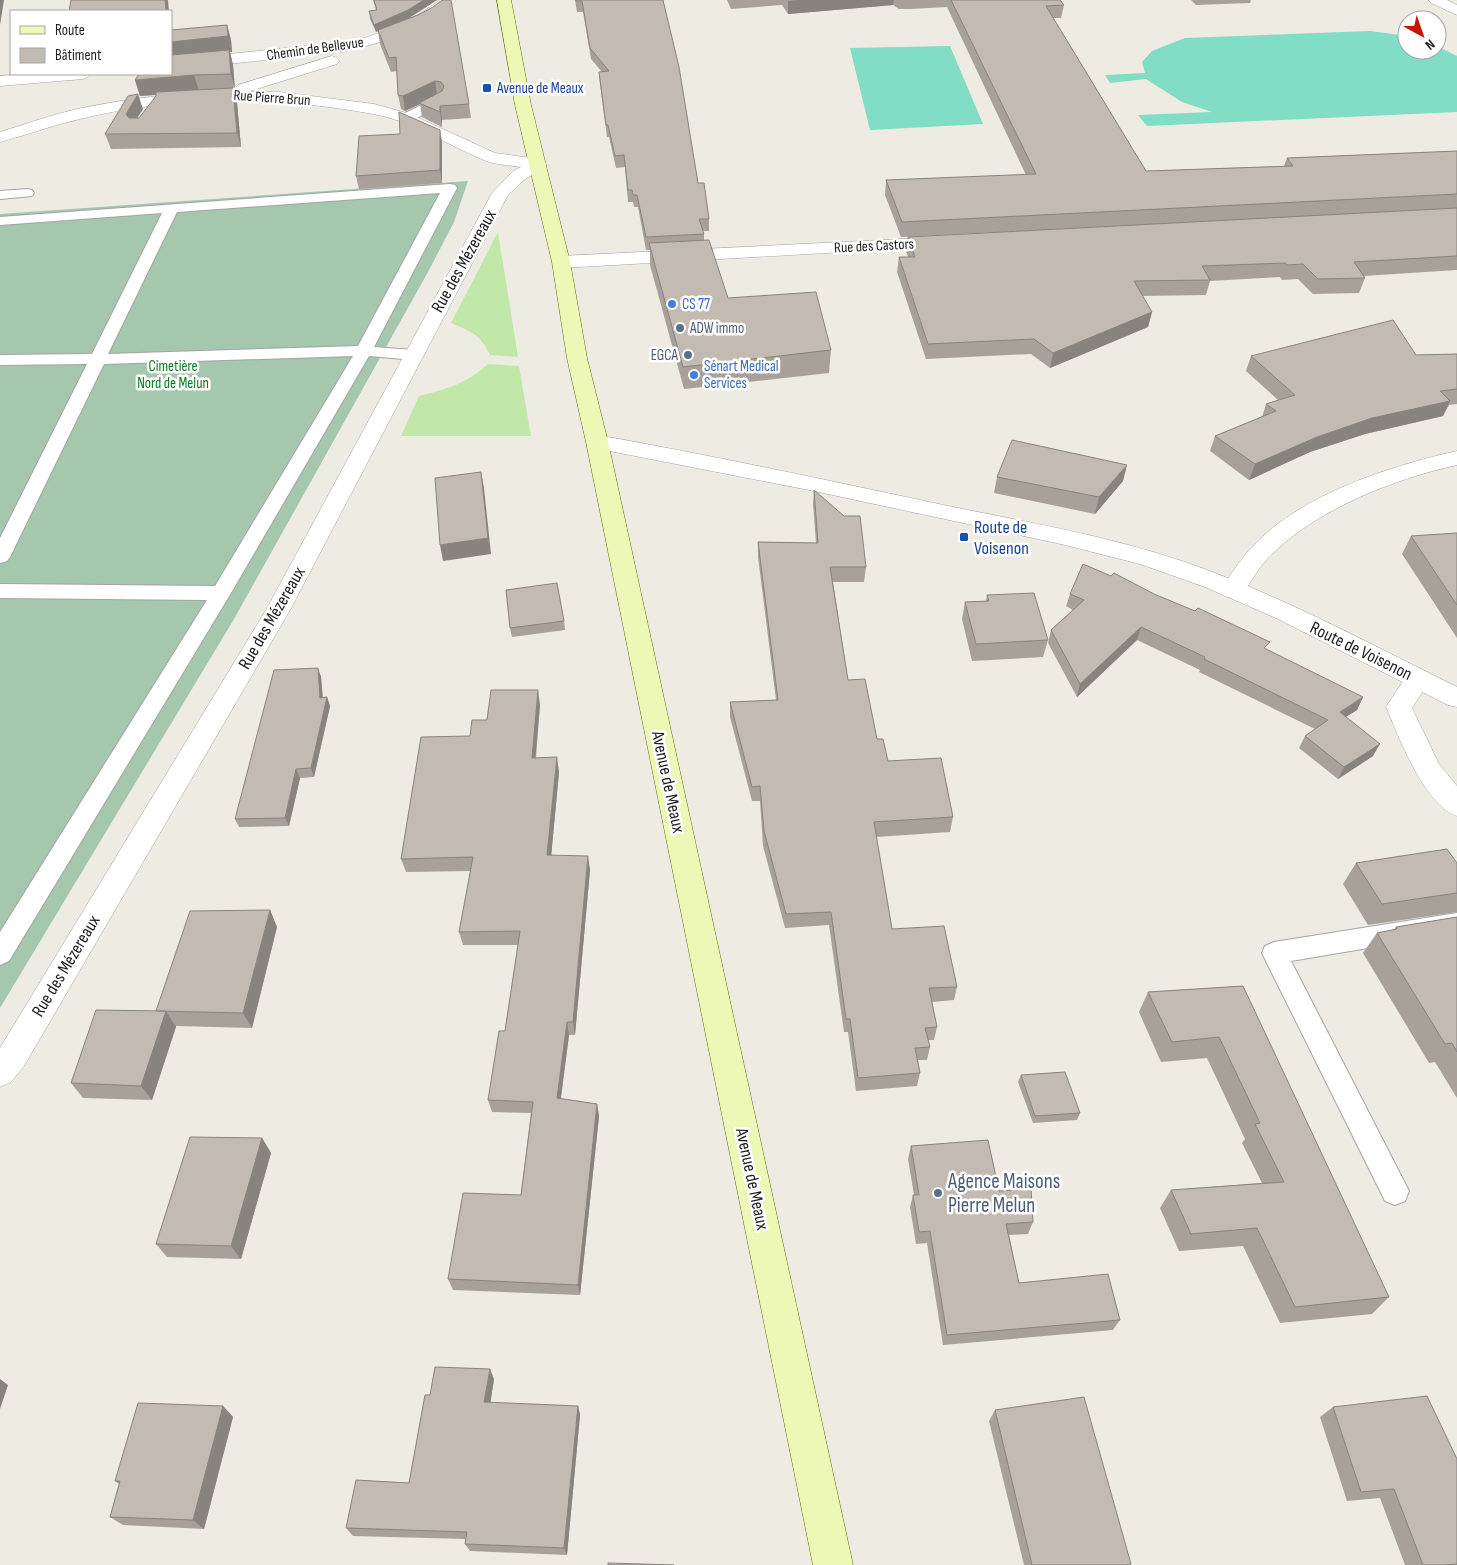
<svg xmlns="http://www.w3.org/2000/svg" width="1457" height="1565" viewBox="0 0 1457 1565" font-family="'Sofia Sans Condensed',sans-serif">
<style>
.grass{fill:#c1e8a9}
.cemetery{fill:#a4c7ad}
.pitch{fill:#81ddc3}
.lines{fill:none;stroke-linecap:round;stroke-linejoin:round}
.service-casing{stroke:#a4a4a4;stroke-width:2}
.minor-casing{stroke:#a4a4a4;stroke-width:1}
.tertiary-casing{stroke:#a4a4a4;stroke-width:1}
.secondary-casing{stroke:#5b7206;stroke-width:1}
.service{fill:#fff;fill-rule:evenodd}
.minor{fill:#fff;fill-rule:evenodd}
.tertiary{fill:#fff;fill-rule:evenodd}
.secondary{fill:#eef8b6;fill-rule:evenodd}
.wall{fill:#a8a199}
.shaded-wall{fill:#88837d}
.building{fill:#c3bbb2;stroke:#88837d}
.transit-dot{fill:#1a4fb4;stroke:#fff;stroke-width:2}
.shop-dot{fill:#3f7fe0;stroke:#fff;stroke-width:2}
.service-dot{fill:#5c6f8a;stroke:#fff;stroke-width:2}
.labels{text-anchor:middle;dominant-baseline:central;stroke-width:5;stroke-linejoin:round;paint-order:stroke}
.far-street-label{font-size:15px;fill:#1d1d1d;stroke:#fff}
.far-transit-label{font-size:15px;fill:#164399;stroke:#fff;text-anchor:start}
.far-shop-label{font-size:15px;fill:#366cbe;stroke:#fff;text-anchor:start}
.far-service-label{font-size:15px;fill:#4e5e75;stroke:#fff;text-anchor:start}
.far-park-label{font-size:15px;fill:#0d7921;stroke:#fff}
.street-label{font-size:18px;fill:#1d1d1d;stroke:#fff}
.transit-label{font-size:18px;fill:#164399;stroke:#fff;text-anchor:start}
.near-service-label{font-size:21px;fill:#4e5e75;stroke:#fff;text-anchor:start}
</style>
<rect width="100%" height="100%" fill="#eeebe3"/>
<path class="grass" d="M498,232L518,357L490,355C480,334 472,332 451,323Z
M488,364L519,366L531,436H401L419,396C447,389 466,384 488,364Z"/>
<path class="cemetery" d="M468,181L454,222L428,272L234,619L0,1008V214Z"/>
<path class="pitch" d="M1370,31L1407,36V50H1437V46L1457,56V112L1147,126L1138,115L1212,112L1182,102L1146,79L1110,83L1105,75L1145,73L1142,62L1152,51L1185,38Z
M950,46L983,124L870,130L850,48Z"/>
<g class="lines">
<defs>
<path id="service" d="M438,97L443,98L444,101L443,104L411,121H401L399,118L401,115Z
M450,184L455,185L457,188L374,347L414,350L420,352L422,355L420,358L414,360L369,356L231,593L9,961L0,965V932L207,600L0,598V584L215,586L353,356L104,364L10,557L7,561L0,563V538L87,364L0,365V355L92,354L162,213L0,225V217ZM440,193L358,346L108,354L177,212Z
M27,189L32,190L34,193L32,196L0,199V191Z
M1457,913V933L1291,961L1409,1191L1405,1201L1395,1205L1385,1201L1262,953L1265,946L1274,942Z"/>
<path id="minor" d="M440,0H456C435,28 375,45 342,52L171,70V60L354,41C386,32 414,20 440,0Z
M1429,0H1447L1457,5V15L1431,3Z
M332,56L337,58L340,61L337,64L247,92H279L374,104L410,114L495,153L538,159L544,160L546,164L544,168L525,179L508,195L290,610L24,1066L11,1082L0,1087V1048L266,610L492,193L513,171L521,167C509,165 495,165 484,160C447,145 413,121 373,114C277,96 175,95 80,119C53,125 27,135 0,142V132C26,124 51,115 77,109C131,98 185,91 240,92L236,88L238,85Z
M31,74H91L88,77L83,79L0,86V76Z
M944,237L950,238L953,242L950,246L561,268L554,266L552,262L554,258L561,256Z
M1457,451V465C1394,479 1320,508 1273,553C1260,565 1251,581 1242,596L1233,598L1224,596L1221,590C1231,574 1241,558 1255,544C1303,494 1390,466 1457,451Z
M1418,670L1427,672L1431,679L1412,708L1439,764L1457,786V816C1424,805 1399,737 1386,707L1409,672Z"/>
<path id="tertiary" d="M597,435C715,456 831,481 948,506C1027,522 1108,536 1185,562C1280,595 1368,643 1457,687V707L1448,705L1276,618L1205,587L1140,564L1061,544L814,491L589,447L586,442L589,437Z"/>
<path id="secondary" d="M497,0H511L531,105L570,262L587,358L608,442L853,1565H813L586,442L567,358L552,262L515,105Z"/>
</defs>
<use href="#service" class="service-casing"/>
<use href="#minor" class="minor-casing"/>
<use href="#tertiary" class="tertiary-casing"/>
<use href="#secondary" class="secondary-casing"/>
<use href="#service" class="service"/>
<use href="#minor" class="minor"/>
<use href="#tertiary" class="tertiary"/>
<use href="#secondary" class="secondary"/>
</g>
<path class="wall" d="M373,0H437L409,18L399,22L469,104L471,118L442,120V127L422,117L420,104L405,111L401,109L398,95L397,71L391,72L380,44L378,31L376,32L370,19L369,11L376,10Z
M575,0H663L698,183L709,219V231H703L704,234V240L728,298L831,350L829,373L684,389L650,265V250H646L638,207H634L633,202H628L625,167L616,168L609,137H607L600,84L599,72H602L591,59L583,12H577Z
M727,0H1060L1064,5L1061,18H1053L1146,171L1284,166L1287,158L1457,151V270L1363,276L1365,278L1359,293L1313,294L1298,279L1282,280L1280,277L1210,281L1206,295L1142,296L1152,312L1148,327L1050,368L1031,354L926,359L897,272L899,257H908L906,251L908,237L1273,218L901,237L885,195L886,180L1026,175L947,7L911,9H899L893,5L788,14L782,5L731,9Z
M1191,0H1251L1250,3L1196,5Z
M227,25L231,40L232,52H230L233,65L235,90H234L237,103L241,147L111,149L105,134L143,109L137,118H139L156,96V95L140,96L135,80Z
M442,142V183L359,189L356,176Z
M1457,354V404L1449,405L1443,416L1365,434L1310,452L1249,480L1210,451L1215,436L1262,417L1266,404L1278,400L1246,371L1251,356L1416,355Z
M997,477L1123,481L1095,514L994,493Z
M814,490L866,567L864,582H833L848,680L888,761L953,817L950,832L876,837L892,929L957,987L954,1000L932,1002L937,1027L934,1040H928L930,1047L927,1060H918L920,1073L917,1086L856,1091L848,1032H844L829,925L785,928L763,846L760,801H752L730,717V702L776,700L758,557V542L816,543L813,504Z
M1457,533V638L1402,554L1411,536Z
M1070,594H1154L1363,697L1357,710L1346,717L1373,756L1338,779L1299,748L1305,736L1315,729L1199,672L1200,670L1137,640L1077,697L1048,643L1051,630L1073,610L1066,606Z
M987,595L1048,640L1043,657L972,661L962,619L965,602L986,601Z
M564,621L565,630L512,637L510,628Z
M318,668L321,677L323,697H327L330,706L314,777L300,778L289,826L239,827L235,819Z
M540,705L536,758L559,772L551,855L590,870L575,1035H569L561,1099L597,1104L599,1116L580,1295L453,1290L448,1279L521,1195L531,1113L492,1112L488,1100L505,1031L518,945H463L459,932L471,871L406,872L401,859L470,736L487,720Z
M1356,863H1457V912L1368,925L1343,884Z
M270,910L277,927L252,1028L176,1026L152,1100L83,1098L71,1083L156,1011Z
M1457,917V1098L1435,1062L1429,1063L1363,953L1377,933L1394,930L1396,927Z
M1243,986L1389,1297L1372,1314L1280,1323L1243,1246L1179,1251L1160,1208L1171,1190L1262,1183L1242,1143L1245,1139L1207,1058L1161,1062L1139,1012L1148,992Z
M1021,1075L1080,1113L1077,1120L1033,1123L1018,1082Z
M262,1138L271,1153L241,1259L167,1257L156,1244Z
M911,1146L999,1191L1033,1222L1028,1234L1009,1235L1019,1283L1120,1320L1113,1330L943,1345L927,1243L916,1244L910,1207L913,1195H914L908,1159Z
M494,1379L490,1403L578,1406L580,1415L567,1555L470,1551L465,1544L466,1539L353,1536L346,1528L409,1483L430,1395Z
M223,1406L233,1417L204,1529L123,1525L110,1517L119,1484L115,1481Z
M1333,1407L1457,1459V1565H1405L1380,1498L1347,1501L1320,1417Z
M995,1410L1131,1564L1130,1565H1024L989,1421Z"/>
<path class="shaded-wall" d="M0,0H4L0,25Z
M165,0H168L169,11H166Z
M424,0H437L409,18L376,32L374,25Z
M798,0H894L893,5L788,14V1Z
M227,25L231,40L232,52H230L233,65L235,90L231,74L171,58V35Z
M194,75L199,91L140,96L135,80Z
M435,81L437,95L419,103L420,104L405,111L403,96Z
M233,88L237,103L241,147L237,133Z
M138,94L143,109L130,129L126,114Z
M440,106L442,120V127L440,112Z
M440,130L442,142V183L440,170Z
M1152,312L1148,327L1050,368L1053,353Z
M1450,401L1443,416L1365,434L1310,452L1249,480L1255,464L1317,437L1372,418Z
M1127,465L1123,481L1095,514L1099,497Z
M481,472L484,488L491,554L443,561L440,545Z
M1141,627L1137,640L1077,697L1080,684Z
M318,668L321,677L323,706L320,698Z
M538,690L540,705L534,772L532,758Z
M327,697L330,706L314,777L311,768Z
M1363,697L1357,710L1333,725L1340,712Z
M1380,744L1373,756L1338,779L1344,767Z
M557,757L559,772L550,869L547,855Z
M296,769L300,778L289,826L285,818Z
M588,856L590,870L575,1035L573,1022Z
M270,910L277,927L252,1028L243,1013Z
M166,1011L176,1027L152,1100L141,1086Z
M567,1022L569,1035L559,1110L557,1098Z
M597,1104L599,1116L580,1295L578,1285Z
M262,1138L271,1153L241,1259L231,1246Z
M490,1369L494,1379L489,1412L484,1402Z
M0,1379L8,1385L0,1409Z
M223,1406L233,1417L204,1529L193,1520Z
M578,1406L580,1415L567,1555L564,1548Z"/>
<path class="building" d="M71,0H165L166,11H69Z
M374,0H424L408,10L374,25L369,11L377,10Z
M442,0H451L469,104L440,106V112L419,103L442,91L444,86L441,82L435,81L403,96L398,95L396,57L389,58L378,30L418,15L433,7Z
M576,0H663L679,67L698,183H704L709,219H699L704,234L646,237L637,195H633L632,190H628L624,155L615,156L608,125H606L599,72L609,71L590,48L582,1H576Z
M951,0H1060L1064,5L1046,6L1146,171L1293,166L1287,158L1457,151V194L902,222L886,180L1036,174Z
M227,25L228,36L171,42V30Z
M229,50L231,74L194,75L135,80L139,74H171V55Z
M233,88L237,133L105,134L128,96L138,94L126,114L129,118H139L156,96V92Z
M399,112L440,130V170L356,176L359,136L400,134Z
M1457,208V256L1354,262L1365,278L1318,279L1303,264L1287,265L1285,263L1202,266L1210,280L1134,281L1152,312L1053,353L1034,339L928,344L899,257H915L908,237Z
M709,240L728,298L816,292L831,350L683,367L649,243Z
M1393,320L1416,355L1457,354V389L1440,391L1450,401L1372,418L1317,437L1255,464L1215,436L1276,411L1266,404L1295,395L1251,356Z
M1012,440L1127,465L1099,497L997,477Z
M481,472L488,538L440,545L435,478Z
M814,490L844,516H860L866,567H830L848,680L865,679L877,739H883L888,761L941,758L953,817L874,822L892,929L944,926L957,987L929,988L937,1027L925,1028L930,1047L915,1048L920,1073L858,1078L850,1019H846L831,912L786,914L764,831L760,786L752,787L730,702L778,700L758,542L818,543Z
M1457,533V605L1411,536Z
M1083,564L1111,576L1114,573L1154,594L1195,611L1198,608L1270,642L1264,648L1363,697L1340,712L1380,744L1344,767L1305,736L1328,720L1204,659L1205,657L1141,627L1080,684L1051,630L1084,600L1070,594Z
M557,583L564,621L510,628L506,590Z
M1034,593L1048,640L976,644L965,602L989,601L987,595Z
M318,668L320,698L327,697L311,768L296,769L285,818L235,819L274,670Z
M491,690H538L532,758L557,757L547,855L588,856L573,1022H567L557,1098L597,1104L578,1285L448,1279L463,1193L521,1195L533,1102L488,1100L499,1031H505L520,931L459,932L473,857L401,859L421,737L470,736L472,720H487Z
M1447,849L1457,863V893L1382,904L1356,863Z
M270,910L243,1013L156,1011L190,911Z
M1457,917V1052L1452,1043L1445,1044L1377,933L1397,929L1396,927Z
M1243,986L1389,1297L1295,1307L1257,1228L1191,1234L1171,1190L1284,1182L1255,1124L1260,1123L1219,1037L1172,1042L1148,992Z
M96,1010L166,1011L141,1086L71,1083Z
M1065,1072L1080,1113L1035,1116L1021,1075Z
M190,1137L262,1138L231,1246L156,1244Z
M988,1140L999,1191L1031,1189L1033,1222L1006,1224L1019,1283L1108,1274L1120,1320L947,1335L930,1231L919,1232L913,1195H919L911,1146Z
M435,1367L490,1369L484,1402L578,1406L564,1548L465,1544L467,1532L346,1528L356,1480L409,1483L425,1395H430Z
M1427,1396L1457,1459V1564L1444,1565H1423L1394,1489L1361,1492L1333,1407Z
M1084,1397L1131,1564L1126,1565H1032L995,1410Z
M138,1403L223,1406L193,1520L110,1517L120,1481H115Z
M608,1563L674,1565H608Z"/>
<g class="transit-dot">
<rect x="482" y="83" width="10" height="10" rx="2.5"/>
<rect x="959" y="532" width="10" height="10" rx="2.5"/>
</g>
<g class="shop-dot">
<circle cx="672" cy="304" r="5"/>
<circle cx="694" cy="375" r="5"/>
</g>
<g class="service-dot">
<circle cx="680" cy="328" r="5"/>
<circle cx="688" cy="355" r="5"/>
<circle cx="938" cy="1193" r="5"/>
</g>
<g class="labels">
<g class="far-street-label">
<text transform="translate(315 49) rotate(-8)">Chemin de Bellevue</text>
<text transform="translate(272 98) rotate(4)">Rue Pierre Brun</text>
<text transform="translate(874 246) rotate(-3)">Rue des Castors</text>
</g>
<g class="far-transit-label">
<text x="497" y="88">Avenue de Meaux</text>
</g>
<g class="far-shop-label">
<text x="682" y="304">CS 77</text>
<text x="704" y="366">Sénart Medical<tspan x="704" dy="17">Services</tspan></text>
</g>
<g class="far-service-label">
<text x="690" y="328">ADW immo</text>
<text x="678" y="355" text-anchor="end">EGCA</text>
</g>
<g class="far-park-label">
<text x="173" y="366">Cimetière<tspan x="173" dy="17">Nord de Melun</tspan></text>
</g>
<g class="street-label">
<text transform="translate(464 261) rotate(-61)">Rue des Mézereaux</text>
<text transform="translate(272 618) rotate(-60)">Rue des Mézereaux</text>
<text transform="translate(1361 651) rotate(26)">Route de Voisenon</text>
<text transform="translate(668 782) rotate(78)">Avenue de Meaux</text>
<text transform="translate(66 966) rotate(-59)">Rue des Mézereaux</text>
<text transform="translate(752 1179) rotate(78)">Avenue de Meaux</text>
</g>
<g class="transit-label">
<text x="974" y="527">Route de<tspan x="974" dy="21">Voisenon</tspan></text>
</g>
<g class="near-service-label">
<text x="948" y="1181">Agence Maisons<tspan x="948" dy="24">Pierre Melun</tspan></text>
</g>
</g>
<rect x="10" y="10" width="162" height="65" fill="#ffffff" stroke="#a5a5a5"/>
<rect x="20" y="26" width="25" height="8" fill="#eef8b6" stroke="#a5a5a5"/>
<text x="55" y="35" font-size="15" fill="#1d1d1d">Route</text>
<rect x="20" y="48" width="25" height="15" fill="#c3bbb2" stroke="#a5a5a5"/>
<text x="55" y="60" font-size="15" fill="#1d1d1d">Bâtiment</text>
<g transform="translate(1422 35) rotate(140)"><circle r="24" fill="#ffffff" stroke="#a5a5a5"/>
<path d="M0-4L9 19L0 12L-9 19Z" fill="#c71703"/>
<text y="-8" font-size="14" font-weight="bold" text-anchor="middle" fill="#1d1d1d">N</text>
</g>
</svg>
